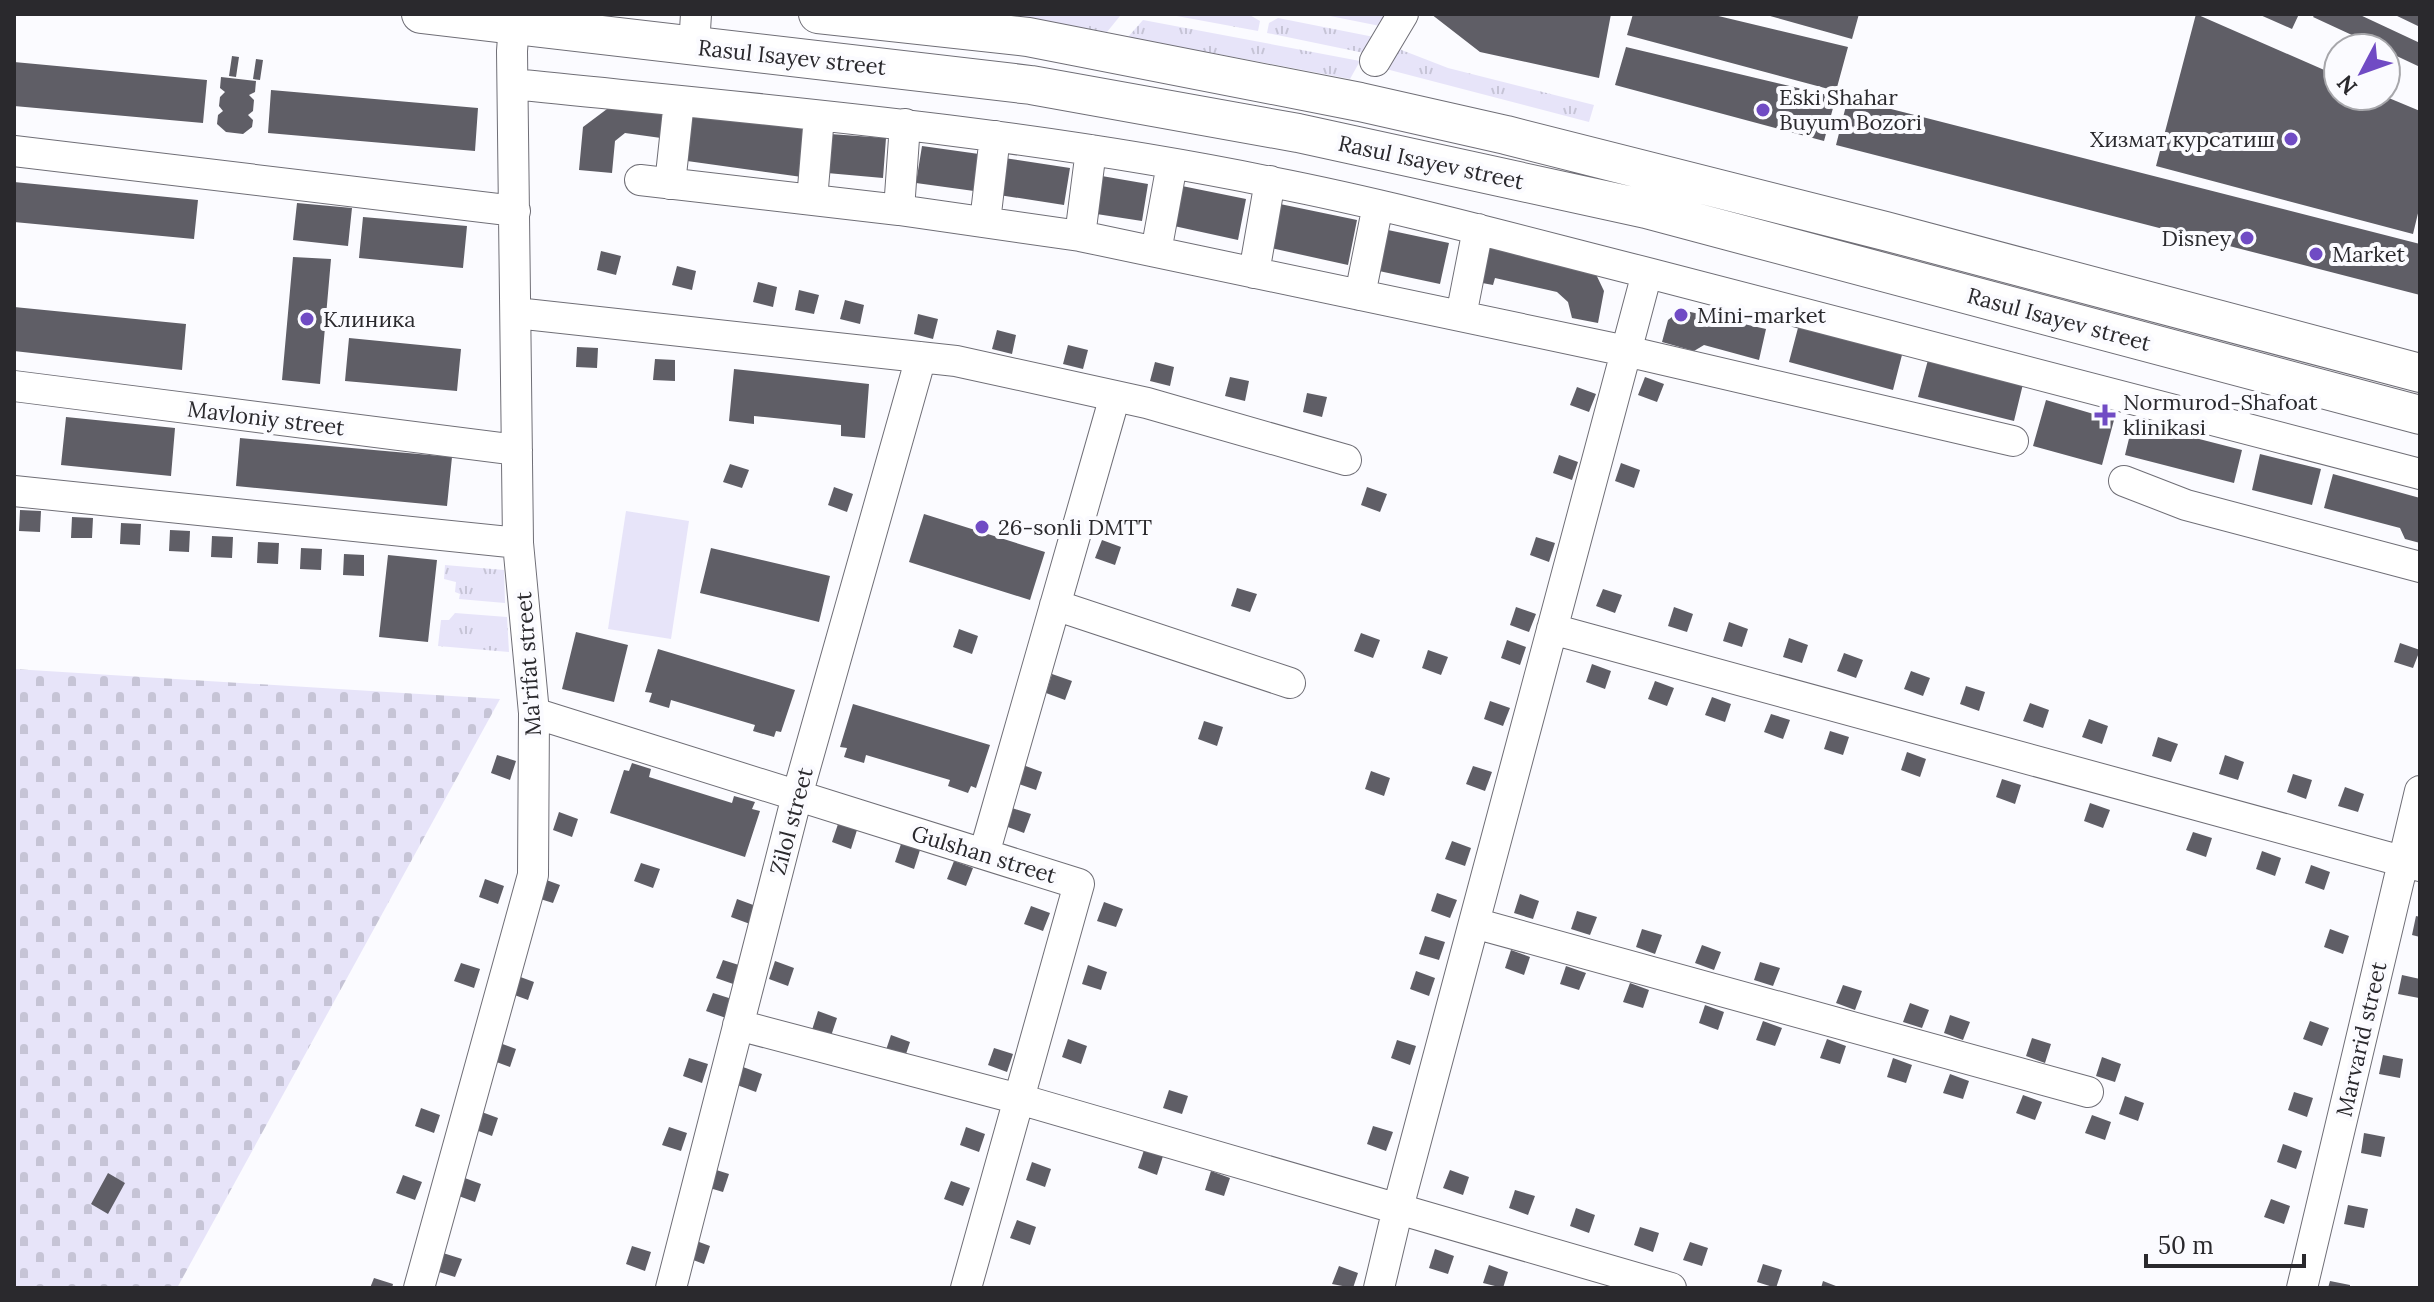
<svg xmlns="http://www.w3.org/2000/svg" width="2434" height="1302" viewBox="0 0 2434 1302" font-family="Lora,serif">
<style>
.grass{fill:url(#grass-tufts)}
.cemetery{fill:url(#cemetery-stones)}
.garden{fill:#e7e4f9}
.building{fill:#5f5e66}
.lines{fill:none;stroke-linecap:round;stroke-linejoin:round}
.minor-casing{stroke:#6f6e76;stroke-width:32}
.major-casing{stroke:#6f6e76;stroke-width:40}
.minor{stroke:#fff;stroke-width:30}
.major{stroke:#fff;stroke-width:38}
.poi-dot{fill:#704bc4;stroke:#fbfbff;stroke-width:3}
.labels{text-anchor:middle;dominant-baseline:central;stroke-width:8;stroke-linejoin:round;paint-order:stroke}
.street-label{font-size:22px;fill:#2a292d;stroke:#fbfbff}
.poi-label{font-size:22px;fill:#2a292d;stroke:#fbfbff;text-anchor:start}
</style>
<defs>
<pattern id="grass-tufts" width="24" height="20" patternUnits="userSpaceOnUse" patternTransform="scale(2)"><rect width="24" height="20" fill="#e7e4f9"/><path d="M3 7l-1-3M5 7V3M7 7l1-3M15 17l-1-3M17 17v-4M19 17l1-3" fill="none" stroke="#c6c4d6"/></pattern>
<pattern id="cemetery-stones" width="16" height="16" patternUnits="userSpaceOnUse" patternTransform="scale(2)"><rect width="16" height="16" fill="#e7e4f9"/><path d="M2 7V4a2 2 0 0 1 4 0v3zM10 15v-3a2 2 0 0 1 4 0v3z" fill="#c6c4d6"/></pattern>
</defs>
<rect width="100%" height="100%" fill="#fbfbff"/>
<path class="grass" d="M1006,14H1110L1120,16L1107,32Z
M1166,14H1248L1260,21L1258,31Z
M1320,14H1382L1386,15L1380,26Z
M1278,18L1374,37L1364,53L1267,33L1269,23Z
M1143,20L1360,61L1350,79L1128,37Z
M1399,49L1448,68L1594,105L1589,122L1386,69Z
M445,565L504,570L505,603L459,599L460,594L455,592L456,582L444,579Z
M455,613L507,617L509,652L438,646L441,620H449Z"/>
<path class="cemetery" d="M14,669L500,699L177,1288H14Z"/>
<path class="garden" d="M626,511L689,521L671,639L608,629Z"/>
<path class="building" d="M1431,14H1611L1599,78L1480,52Z
M1633,14H1710L1848,47L1836,91L1627,35Z
M1763,14H1859L1852,39Z
M2196,14L2338,76V96H2384L2420,111V205L2413,234L2156,166Z
M2258,14H2299L2292,29Z
M2315,14H2358L2420,43V67L2386,51V48H2380L2313,17Z
M2393,14H2420V27Z
M1626,47L1836,97L1824,141L1615,85Z
M232,56L239,57L236,77L229,76Z
M256,59L263,60L260,80L253,79Z
M14,62L207,80L203,123L14,106Z
M221,77L256,81L255,92L249,95L254,100L253,111L248,115L253,120L252,127L243,134L226,132L217,124L218,115L223,111L219,106L220,97L225,92L220,88Z
M271,90L478,108L475,151L268,133Z
M1848,98L2420,244V295L1836,145Z
M615,103L665,110L661,138L625,133L615,141L612,173L579,170L583,127Z
M687,112L808,129L802,177L680,160Z
M830,134L886,138L883,178L827,173Z
M922,146L979,154L974,191L916,183Z
M1004,158L1070,168L1064,205L999,195Z
M1096,175L1148,184L1142,221L1090,213Z
M14,182L198,200L194,239L14,222Z
M1182,186L1246,199L1238,240L1174,226Z
M297,203L352,208L348,246L293,240Z
M1280,204L1357,220L1348,265L1271,248Z
M363,217L467,226L463,268L359,258Z
M1388,230L1449,243L1440,284L1379,271Z
M1485,241L1592,266L1604,291L1598,323L1572,318L1568,302L1557,292L1495,278L1493,285L1477,282Z
M601,251L621,256L616,275L597,270Z
M293,257L331,259L320,384L282,380Z
M677,266L696,271L692,290L672,285Z
M758,282L777,287L773,307L753,302Z
M799,290L819,295L814,314L795,310Z
M845,300L864,305L860,324L840,319Z
M14,307L186,324L182,370L14,351Z
M1686,311L1766,329L1759,360L1704,345L1694,351L1662,342L1668,320L1676,314Z
M918,314L938,319L933,339L914,334Z
M1799,324L1903,351L1893,390L1789,362Z
M997,330L1016,335L1012,354L992,349Z
M349,338L461,349L457,391L345,381Z
M1068,345L1088,350L1083,369L1063,364Z
M577,347L598,348L597,368L576,367Z
M655,359L675,360V381L653,380Z
M1928,360L2023,384L2014,421L1918,397Z
M1155,362L1174,367L1170,386L1150,381Z
M734,369L869,384L865,438L841,436V425L754,416V424L729,421Z
M1230,377L1249,381L1245,401L1225,396Z
M1645,377L1664,384L1657,402L1638,395Z
M1577,387L1596,394L1589,412L1570,405Z
M1307,393L1327,397L1322,417L1303,412Z
M2046,400L2114,420L2102,465L2033,446Z
M66,417L175,428L171,476L61,465Z
M2133,422L2242,450L2234,483L2125,455Z
M240,438L452,457L447,506L236,486Z
M2260,454L2321,469L2312,505L2252,490Z
M1559,455L1578,462L1572,480L1553,473Z
M1621,463L1640,470L1634,488L1615,481Z
M730,464L749,470L742,488L723,482Z
M2333,474L2420,498V543L2405,539L2400,528L2324,508Z
M834,487L853,494L847,512L828,505Z
M1367,487L1387,494L1380,512L1361,505Z
M20,510L41,511L40,532L19,531Z
M924,514L1045,552L1030,600L909,562Z
M72,517L93,518L92,538H71Z
M121,523L141,524L140,545L120,544Z
M170,530L190,531L189,552L169,551Z
M212,536L233,537L232,558L211,557Z
M1536,537L1555,543L1549,562L1530,555Z
M1102,540L1121,547L1115,565L1095,558Z
M258,542L279,543L278,564L257,563Z
M301,548L322,549L321,570L300,569Z
M711,548L830,576L819,622L700,593Z
M344,554L364,555V576L343,575Z
M388,555L437,560L428,642L379,637Z
M1237,588L1257,594L1250,612L1231,606Z
M1603,589L1622,595L1615,613L1596,606Z
M1516,607L1536,614L1529,632L1510,625Z
M1674,607L1693,614L1687,632L1668,626Z
M1729,622L1748,629L1742,647L1723,641Z
M959,629L978,636L972,654L953,647Z
M576,632L628,645L614,702L562,689Z
M1361,633L1380,640L1373,658L1354,651Z
M1789,638L1808,645L1802,663L1783,657Z
M1507,640L1526,647L1520,665L1501,658Z
M2400,643L2420,650L2413,668L2394,662Z
M658,649L795,690L781,732L776,731L774,737L753,731L755,725L671,700L669,708L649,702L652,693L645,692Z
M1428,650L1448,657L1441,675L1422,668Z
M1844,653L1863,660L1856,678L1837,671Z
M1592,664L1611,671L1605,689L1586,682Z
M1911,671L1930,678L1923,696L1904,689Z
M1052,674L1072,681L1065,700L1046,693Z
M1655,681L1674,688L1667,706L1648,699Z
M1966,686L1985,692L1979,711L1960,704Z
M1712,697L1731,704L1725,722L1705,715Z
M1490,701L1510,708L1503,726L1484,719Z
M2030,703L2049,710L2043,728L2023,721Z
M853,704L990,745L976,788L971,786L968,793L948,786L950,780L866,755L864,763L844,757L847,748L840,747Z
M1771,714L1790,720L1783,739L1764,732Z
M2089,719L2108,726L2102,744L2082,737Z
M1204,721L1223,727L1217,746L1198,739Z
M1830,731L1849,737L1843,755L1824,749Z
M2158,737L2178,744L2171,762L2152,756Z
M1907,752L1926,759L1920,777L1901,770Z
M497,755L516,761L510,780L491,773Z
M2225,755L2244,762L2238,780L2219,774Z
M632,763L651,769L649,777L732,803L734,796L755,802L752,809L760,811L745,857L610,813L624,770L629,771Z
M1023,765L1042,772L1036,790L1016,783Z
M1473,766L1492,772L1485,791L1466,784Z
M1371,771L1390,778L1384,796L1365,789Z
M2293,774L2312,780L2306,799L2287,792Z
M2002,779L2021,785L2015,804L1996,797Z
M2345,787L2364,794L2358,812L2338,806Z
M2090,803L2110,810L2103,828L2084,821Z
M1012,808L1031,814L1024,833L1005,826Z
M559,812L578,819L572,837L553,830Z
M838,824L857,830L851,849L832,842Z
M2193,832L2212,838L2206,857L2186,850Z
M1452,841L1471,848L1465,866L1445,859Z
M901,844L920,850L914,869L895,862Z
M2262,851L2281,858L2275,876L2256,869Z
M954,861L973,868L966,886L947,879Z
M641,863L660,869L653,888L634,881Z
M2311,865L2330,872L2324,890L2305,883Z
M541,878L560,885L553,903L534,897Z
M485,879L504,886L498,904L479,897Z
M1437,893L1457,900L1450,918L1431,911Z
M1520,894L1539,901L1533,919L1514,913Z
M737,899L756,906L750,924L731,917Z
M1104,902L1123,909L1116,927L1097,921Z
M1031,906L1050,913L1043,931L1024,924Z
M1577,911L1597,917L1590,935L1571,929Z
M2416,916L2420,917V937L2412,935Z
M1642,929L1662,935L1655,954L1636,947Z
M2330,929L2349,936L2343,954L2324,947Z
M1425,936L1445,942L1439,960L1419,954Z
M1702,945L1721,952L1714,970L1695,963Z
M1511,950L1530,957L1524,975L1505,968Z
M723,960L742,966L736,985L716,978Z
M775,961L794,968L788,986L769,979Z
M1760,962L1780,968L1773,986L1754,980Z
M461,963L480,969L474,988L454,981Z
M1088,965L1107,972L1101,990L1082,984Z
M1566,966L1586,973L1579,990L1560,984Z
M1416,971L1435,978L1429,996L1410,989Z
M515,975L534,982L528,1000L509,993Z
M2402,975L2420,979L2419,998L2398,994Z
M1630,983L1649,990L1643,1008L1623,1002Z
M1843,985L1862,991L1855,1010L1836,1003Z
M713,993L732,999L726,1018L706,1011Z
M1910,1003L1929,1010L1922,1028L1903,1022Z
M1705,1005L1724,1012L1718,1030L1699,1023Z
M818,1011L837,1018L831,1036L812,1030Z
M1950,1015L1970,1022L1963,1040L1944,1033Z
M1763,1021L1782,1028L1775,1046L1756,1040Z
M2310,1021L2329,1028L2322,1046L2303,1039Z
M891,1035L910,1042L904,1060L885,1053Z
M2032,1038L2051,1044L2045,1063L2026,1056Z
M1068,1039L1087,1046L1081,1064L1062,1057Z
M1827,1039L1846,1046L1840,1064L1820,1058Z
M1397,1040L1416,1046L1410,1065L1391,1058Z
M497,1042L516,1049L510,1067L491,1060Z
M994,1048L1013,1054L1007,1072L988,1065Z
M2383,1055L2403,1059L2400,1078L2379,1074Z
M2102,1057L2121,1064L2115,1082L2096,1076Z
M689,1058L708,1064L702,1083L683,1076Z
M1893,1058L1912,1065L1906,1083L1887,1077Z
M743,1067L762,1074L756,1092L737,1085Z
M1950,1074L1969,1081L1963,1099L1943,1093Z
M1169,1090L1188,1096L1182,1114L1163,1108Z
M2294,1092L2313,1098L2307,1117L2288,1110Z
M2023,1095L2042,1102L2035,1120L2016,1113Z
M2125,1096L2144,1103L2138,1121L2119,1114Z
M421,1108L440,1115L434,1133L415,1126Z
M479,1111L498,1118L492,1136L473,1129Z
M2092,1115L2111,1122L2105,1140L2085,1133Z
M1373,1126L1393,1132L1386,1151L1367,1144Z
M669,1127L687,1133L681,1151L662,1145Z
M966,1127L985,1134L979,1152L960,1145Z
M2364,1133L2385,1137L2381,1157L2361,1153Z
M2283,1144L2302,1151L2296,1169L2277,1162Z
M1144,1150L1163,1156L1157,1175L1138,1168Z
M1032,1162L1051,1169L1045,1187L1026,1180Z
M710,1168L729,1174L723,1192L703,1186Z
M1450,1170L1469,1177L1463,1195L1443,1188Z
M1211,1171L1230,1178L1224,1196L1205,1190Z
M108,1173L125,1183L108,1214L91,1204Z
M403,1175L422,1182L415,1200L396,1193Z
M462,1177L481,1184L475,1202L456,1195Z
M951,1181L970,1188L963,1206L944,1199Z
M1515,1190L1535,1196L1528,1215L1509,1208Z
M2271,1199L2290,1206L2284,1224L2264,1217Z
M2348,1205L2368,1209L2364,1228L2344,1224Z
M1576,1208L1595,1215L1589,1233L1570,1226Z
M1017,1220L1036,1227L1030,1245L1010,1238Z
M1640,1227L1659,1233L1653,1252L1634,1245Z
M691,1239L710,1246L704,1264L685,1257Z
M1690,1242L1708,1248L1702,1266L1683,1260Z
M632,1246L651,1252L645,1271L626,1264Z
M1435,1249L1454,1256L1448,1274L1429,1268Z
M443,1253L462,1259L455,1277L436,1271Z
M1763,1264L1782,1270L1776,1288L1757,1282Z
M1489,1265L1508,1272L1503,1288L1483,1283Z
M1339,1266L1358,1273L1353,1288L1332,1284Z
M374,1278L393,1284L392,1288H370Z
M1823,1281L1841,1288H1821Z
M2330,1281L2350,1285V1288H2328Z"/>
<g class="lines">
<defs>
<path id="minor" d="M694,46L696,14
M1375,61L1403,14
M513,84C767,110 1021,131 1271,182C1399,207 1525,242 1652,274C1908,339 2164,406 2420,474
M14,151L515,211
M640,180L899,210L1080,236L1626,351L2013,441
M670,184L679,101
M812,200L819,116
M899,210L905,124
M985,222L995,136
M1080,236L1091,150
M1156,252L1172,164
M1254,273L1270,181
M1360,295L1378,205
M516,313L956,361L1147,403L1346,460
M1461,316L1478,229
M14,386L517,450
M2124,481L2186,505L2420,567
M14,491L518,543
M1055,605L1290,683
M1552,629L2420,866
M534,713L1079,884L966,1288
M984,854L1115,396
M1474,923L2088,1092
M738,1025L1019,1099L1671,1288
M419,1288L533,875L534,713L518,543L512,51L514,24
M671,1288L797,796L921,357
M1379,1288L1398,1208L1647,273
M2302,1288L2420,791"/>
<path id="major" d="M421,14L1031,85L1298,133L1646,209L2420,415
M818,14L1028,37L1360,102L1506,135L1885,231L2420,373"/>
</defs>
<use href="#minor" class="minor-casing"/>
<use href="#major" class="major-casing"/>
<use href="#minor" class="minor"/>
<use href="#major" class="major"/>
</g>
<g class="poi-dot">
<circle cx="1763" cy="110" r="8"/>
<circle cx="2291" cy="139" r="8"/>
<circle cx="2247" cy="238" r="8"/>
<circle cx="2316" cy="254" r="8"/>
<circle cx="1681" cy="315" r="8"/>
<circle cx="307" cy="319" r="8"/>
<path d="M2101 403h8v8h8v8h-8v8h-8v-8h-8v-8h8z"/>
<circle cx="982" cy="527" r="8"/>
</g>
<g class="labels">
<g class="street-label">
<text transform="translate(792 57) rotate(6)">Rasul Isayev street</text>
<text transform="translate(1431 162) rotate(12)">Rasul Isayev street</text>
<text transform="translate(2059 319) rotate(15)">Rasul Isayev street</text>
<text transform="translate(266 418) rotate(7)">Mavloniy street</text>
<text transform="translate(528 664) rotate(-94)">Ma'rifat street</text>
<text transform="translate(791 821) rotate(-75)">Zilol street</text>
<text transform="translate(984 854) rotate(17)">Gulshan street</text>
<text transform="translate(2361 1039) rotate(-77)">Marvarid street</text>
</g>
<g class="poi-label">
<text x="1779" y="97">Eski Shahar<tspan x="1779" dy="25">Buyum Bozori</tspan></text>
<text x="2275" y="139" text-anchor="end">Хизмат курсатиш</text>
<text x="2231" y="238" text-anchor="end">Disney</text>
<text x="2332" y="254">Market</text>
<text x="1697" y="315">Mini-market</text>
<text x="323" y="319">Клиника</text>
<text x="2123" y="402">Normurod-Shafoat<tspan x="2123" dy="25">klinikasi</tspan></text>
<text x="998" y="527">26-sonli DMTT</text>
</g>
</g>
<rect width="2434" height="1302" fill="none" stroke="#2a292d" stroke-width="32"/>
<g transform="translate(2362 72) rotate(229)"><circle r="38" fill="#fbfbff" stroke="#a7a7ab" stroke-width="2"/>
<path d="M0-6L14 30L0 20L-14 30Z" fill="#704bc4"/>
<text y="-12" font-size="22" font-weight="bold" text-anchor="middle" fill="#2a292d">N</text>
</g>
<path d="M2146 1254v12h158v-12" fill="none" stroke="#2a292d" stroke-width="4"/>
<text x="2158" y="1254" font-size="24" fill="#2a292d" stroke="#fbfbff" stroke-width="6" paint-order="stroke">50 m</text>
</svg>
